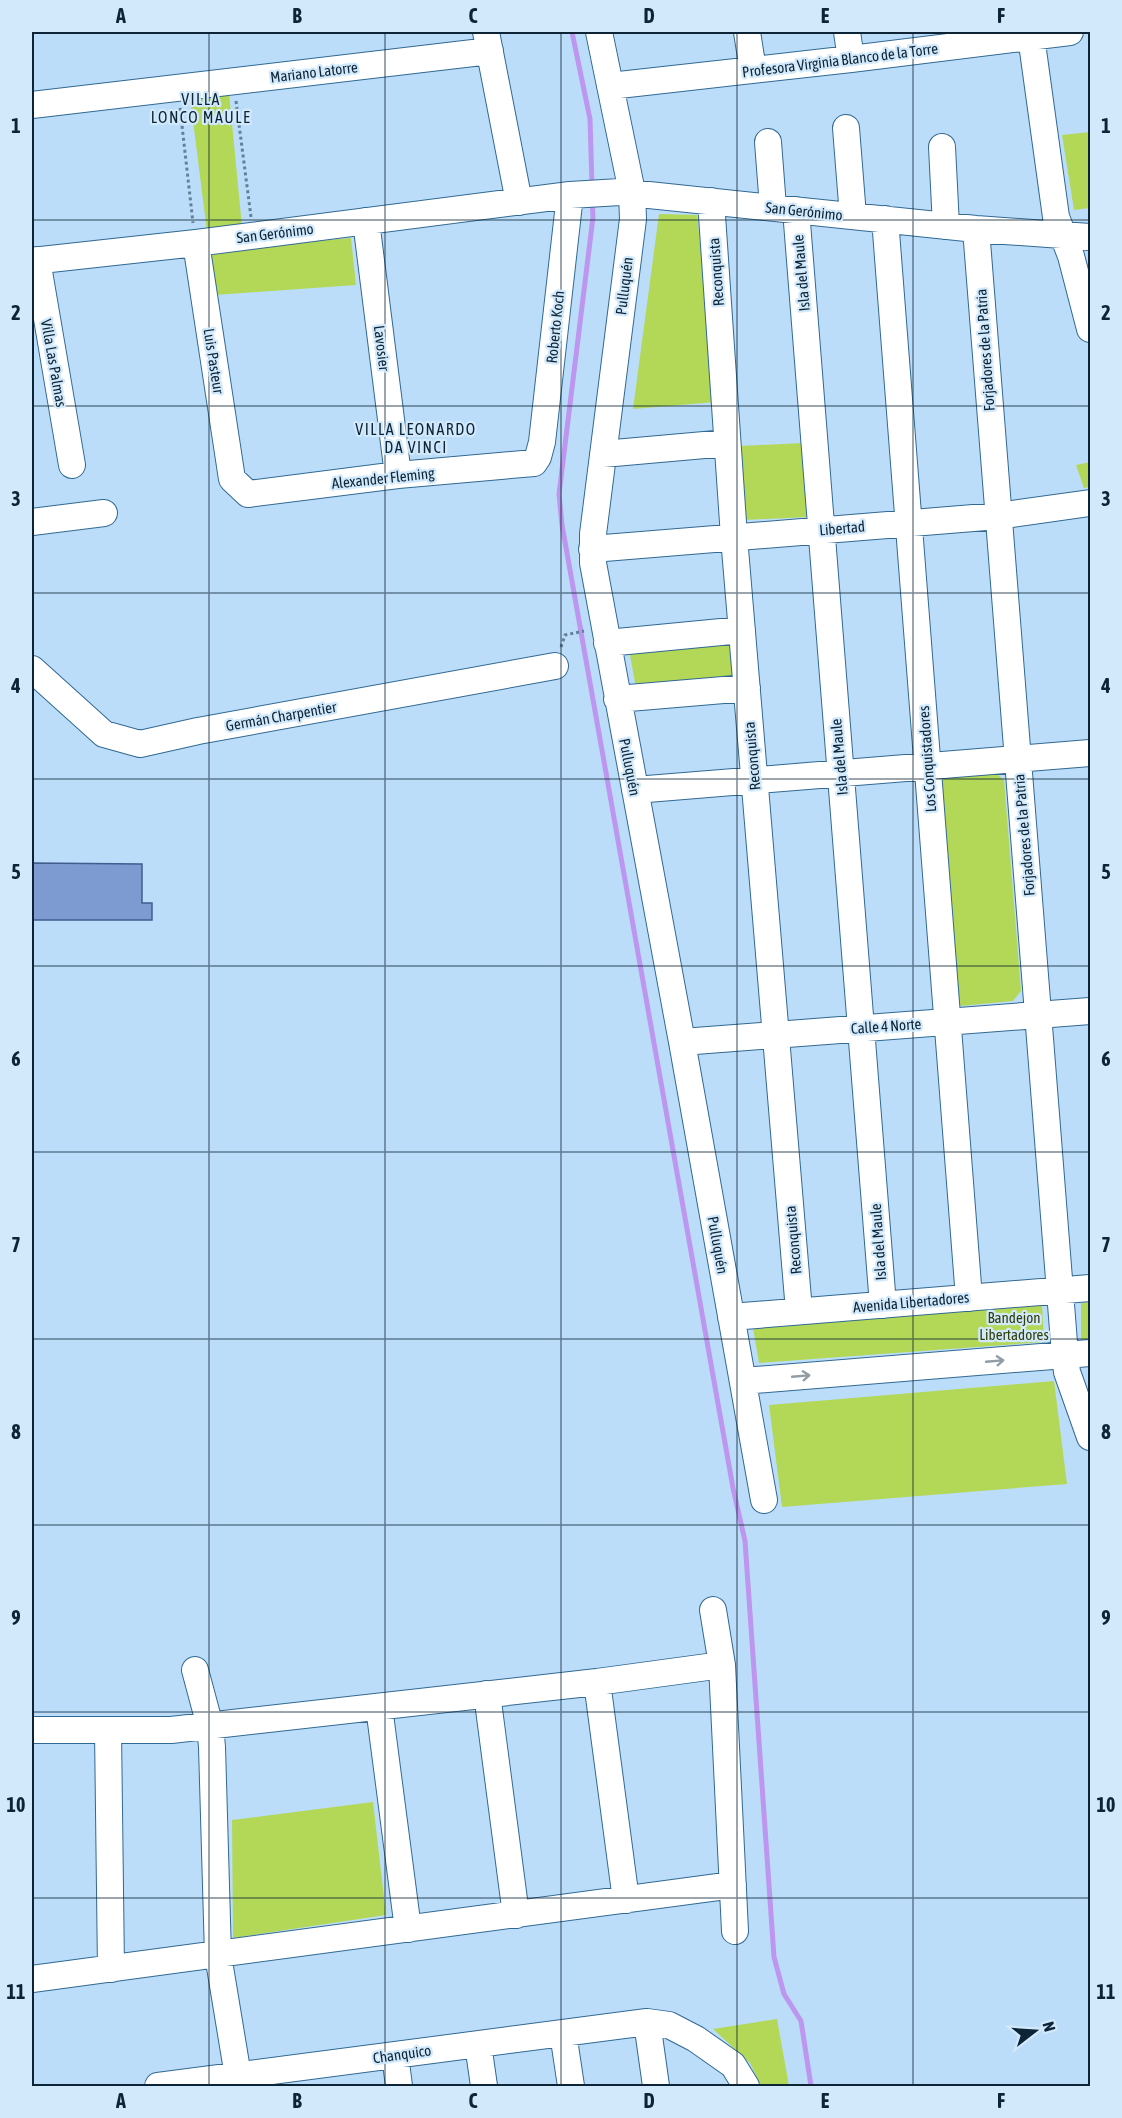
<svg xmlns="http://www.w3.org/2000/svg" width="1122" height="2118" viewBox="0 0 1122 2118" font-family="'Asap Condensed',sans-serif">
<style>
.green{fill:#b3d857}
.lines{fill:none;stroke-linecap:round;stroke-linejoin:round}
.stream{stroke:#bd97ef;stroke-width:5}
.building{fill:#7d9ad1;stroke:#435c90;stroke-width:1.5}
.minor-casing{stroke:#316992;stroke-width:28}
.path{stroke:#638097;stroke-width:3;stroke-dasharray:3 3;stroke-linecap:butt}
.minor{stroke:#fff;stroke-width:26}
.oneway{stroke:#929ca4}
.grid{fill:none;stroke:#0c2435;stroke-width:1.5;stroke-opacity:0.55}
.labels{text-anchor:middle;dominant-baseline:central;stroke-width:4.5;stroke-linejoin:round;paint-order:stroke}
.street-label{font-size:15px;fill:#0c2435;stroke:#d2e9fc}
.park-label{font-size:15px;fill:#313f09;stroke:#d2e9fc}
.neighbourhood-label{font-size:16px;letter-spacing:1.5px;fill:#0c2435;stroke:#d2e9fc}
.neatline{fill:none;stroke:#0c2435;stroke-width:2}
.grid-label{font-size:20px;text-anchor:middle;font-weight:bold;fill:#0c2435}
</style>
<rect width="100%" height="100%" fill="#bbddfa"/>
<path class="green" d="M229,93L244,247L351,238L356,285L215,295L190,97Z
M1090,132V208L1074,210L1062,135Z
M659,214L697,215L716,402L633,409Z
M803,443L809,517L744,520L740,446Z
M1090,462V487L1084,488L1076,465Z
M730,640L736,678L636,688L629,650Z
M997,774L1004,780L1021,991L1013,1001L961,1006L954,997L933,787L946,777Z
M1090,1302V1339H1081V1303Z
M1042,1305L1044,1342L759,1363L753,1328Z
M1054,1381L1067,1484L782,1507L769,1405Z
M373,1802L386,1915L233,1938L232,1820Z
M777,2019L789,2086H761L750,2063L713,2029Z"/>
<g class="lines">
<path class="stream" d="M572,32L590,119L592,185
M592,201L593,217L559,494L562,525L733,1488L745,1541L774,1957L784,1994L801,2021L811,2086"/>
</g>
<path class="building" d="M32,863L142,864V903H152V920H32Z"/>
<g class="lines">
<defs>
<path id="minor" d="M486,32L519,202
M599,32L632,192L633,219L593,534V563L682,1042L764,1500
M747,32L753,70
M847,32L851,59
M1031,36L1056,217L1071,256L1090,329
M610,86L851,59L1070,32
M32,105L490,51
M846,128L853,216
M768,142L773,207
M942,147L946,226
M711,201L734,537L799,1311
M796,210L883,1305
M885,219L969,1298
M366,221L398,475
M976,229L1065,1355L1067,1372L1090,1437
M196,243L232,479L248,494L398,475L534,463L538,457L542,442L570,195
M37,260L72,465
M32,261L196,243L570,195L620,192L976,229L1090,237
M603,454L727,443
M32,522L104,513
M592,549L998,516L1090,503
M607,643L742,630
M32,669L104,734L140,744L198,731L555,666
M617,699L747,688
M635,790L1090,753
M682,1042L1090,1011
M731,1317L1090,1288
M743,1381L1090,1353
M713,1610L722,1665L735,1931
M195,1670L210,1726L212,1747L218,1955L238,2076
M597,1682L626,1900
M487,1694L516,1915
M379,1707L408,1929
M32,1730H171L597,1682L722,1665
M108,1730L111,1969
M32,1979L733,1885
M647,2022L656,2086
M563,2033L571,2086
M478,2044L484,2086
M395,2055L399,2086
M158,2086L647,2022L669,2025L696,2039L733,2065L746,2086"/>
</defs>
<use href="#minor" class="minor-casing"/>
<path class="path" d="M236,101L251,217
M180,108L193,223
M561,647L565,635L584,631"/>
<use href="#minor" class="minor"/>
</g>
<defs><path id="oneway-shaft" d="M-6 0H5M1.5-3L5.5 0L1.5 3" fill="none" stroke-width="1.6" stroke-linecap="round" stroke-linejoin="round" transform="scale(1.5)"/></defs>
<g class="oneway">
<use href="#oneway-shaft" transform="translate(995 1361) rotate(-5)"/>
<use href="#oneway-shaft" transform="translate(801 1376) rotate(-5)"/>
</g>
<path class="grid" d="M209,32V2086M385,32V2086M561,32V2086M737,32V2086M913,32V2086M32,220H1090M32,406H1090M32,593H1090M32,779H1090M32,966H1090M32,1152H1090M32,1339H1090M32,1525H1090M32,1712H1090M32,1898H1090"/>
<g class="labels">
<g class="street-label">
<text transform="translate(840 60) rotate(-7)">Profesora Virginia Blanco de la Torre</text>
<text transform="translate(314 72) rotate(-7)">Mariano Latorre</text>
<text transform="translate(804 211) rotate(6)">San Gerónimo</text>
<text transform="translate(275 233) rotate(-7)">San Gerónimo</text>
<text transform="translate(716 272) rotate(-94)">Reconquista</text>
<text transform="translate(801 273) rotate(-95)">Isla del Maule</text>
<text transform="translate(624 286) rotate(-83)">Pulluquén</text>
<text transform="translate(555 327) rotate(-84)">Roberto Koch</text>
<text transform="translate(382 348) rotate(83)">Lavosier</text>
<text transform="translate(985 350) rotate(-94)">Forjadores de la Patria</text>
<text transform="translate(214 361) rotate(81)">Luis Pasteur</text>
<text transform="translate(54 363) rotate(80)">Villa Las Palmas</text>
<text transform="translate(383 478) rotate(-6)">Alexander Fleming</text>
<text transform="translate(842 528) rotate(-5)">Libertad</text>
<text transform="translate(281 716) rotate(-10)">Germán Charpentier</text>
<text transform="translate(752 756) rotate(-95)">Reconquista</text>
<text transform="translate(839 757) rotate(-95)">Isla del Maule</text>
<text transform="translate(927 759) rotate(-94)">Los Conquistadores</text>
<text transform="translate(630 767) rotate(79)">Pulluquén</text>
<text transform="translate(1024 835) rotate(-95)">Forjadores de la Patria</text>
<text transform="translate(886 1026) rotate(-4)">Calle 4 Norte</text>
<text transform="translate(793 1240) rotate(-95)">Reconquista</text>
<text transform="translate(878 1242) rotate(-94)">Isla del Maule</text>
<text transform="translate(718 1245) rotate(80)">Pulluquén</text>
<text transform="translate(911 1302) rotate(-5)">Avenida Libertadores</text>
<text transform="translate(402 2054) rotate(-8)">Chanquico</text>
</g>
<g class="park-label">
<text x="1014" y="1317">Bandejon<tspan x="1014" dy="17">Libertadores</tspan></text>
</g>
<g class="neighbourhood-label">
<text x="201" y="99">VILLA<tspan x="201" dy="18">LONCO MAULE</tspan></text>
<text x="416" y="429">VILLA LEONARDO<tspan x="416" dy="18">DA VINCI</tspan></text>
</g>
</g>
<rect width="1122" height="2118" fill="none" stroke="#d2e9fc" stroke-width="66"/>
<g transform="translate(1035 2031) rotate(73)" stroke="#d2e9fc" stroke-width="4.5" paint-order="stroke">
<path d="M0-4.5L10 22L0 15L-10 22Z" fill="#0c2435"/>
<text y="-9" font-size="16" font-weight="bold" text-anchor="middle" fill="#0c2435">N</text>
</g>
<rect x="33" y="33" width="1056" height="2052" class="neatline"/>
<g class="grid-label">
<text x="121" y="23">A</text>
<text x="297" y="23">B</text>
<text x="473" y="23">C</text>
<text x="649" y="23">D</text>
<text x="825" y="23">E</text>
<text x="1001" y="23">F</text>
<text x="16" y="133">1</text>
<text x="1106" y="133">1</text>
<text x="16" y="320">2</text>
<text x="1106" y="320">2</text>
<text x="16" y="506">3</text>
<text x="1106" y="506">3</text>
<text x="16" y="693">4</text>
<text x="1106" y="693">4</text>
<text x="16" y="879">5</text>
<text x="1106" y="879">5</text>
<text x="16" y="1066">6</text>
<text x="1106" y="1066">6</text>
<text x="16" y="1252">7</text>
<text x="1106" y="1252">7</text>
<text x="16" y="1439">8</text>
<text x="1106" y="1439">8</text>
<text x="16" y="1625">9</text>
<text x="1106" y="1625">9</text>
<text x="16" y="1812">10</text>
<text x="1106" y="1812">10</text>
<text x="16" y="1999">11</text>
<text x="1106" y="1999">11</text>
<text x="121" y="2108">A</text>
<text x="297" y="2108">B</text>
<text x="473" y="2108">C</text>
<text x="649" y="2108">D</text>
<text x="825" y="2108">E</text>
<text x="1001" y="2108">F</text>
</g>
</svg>
